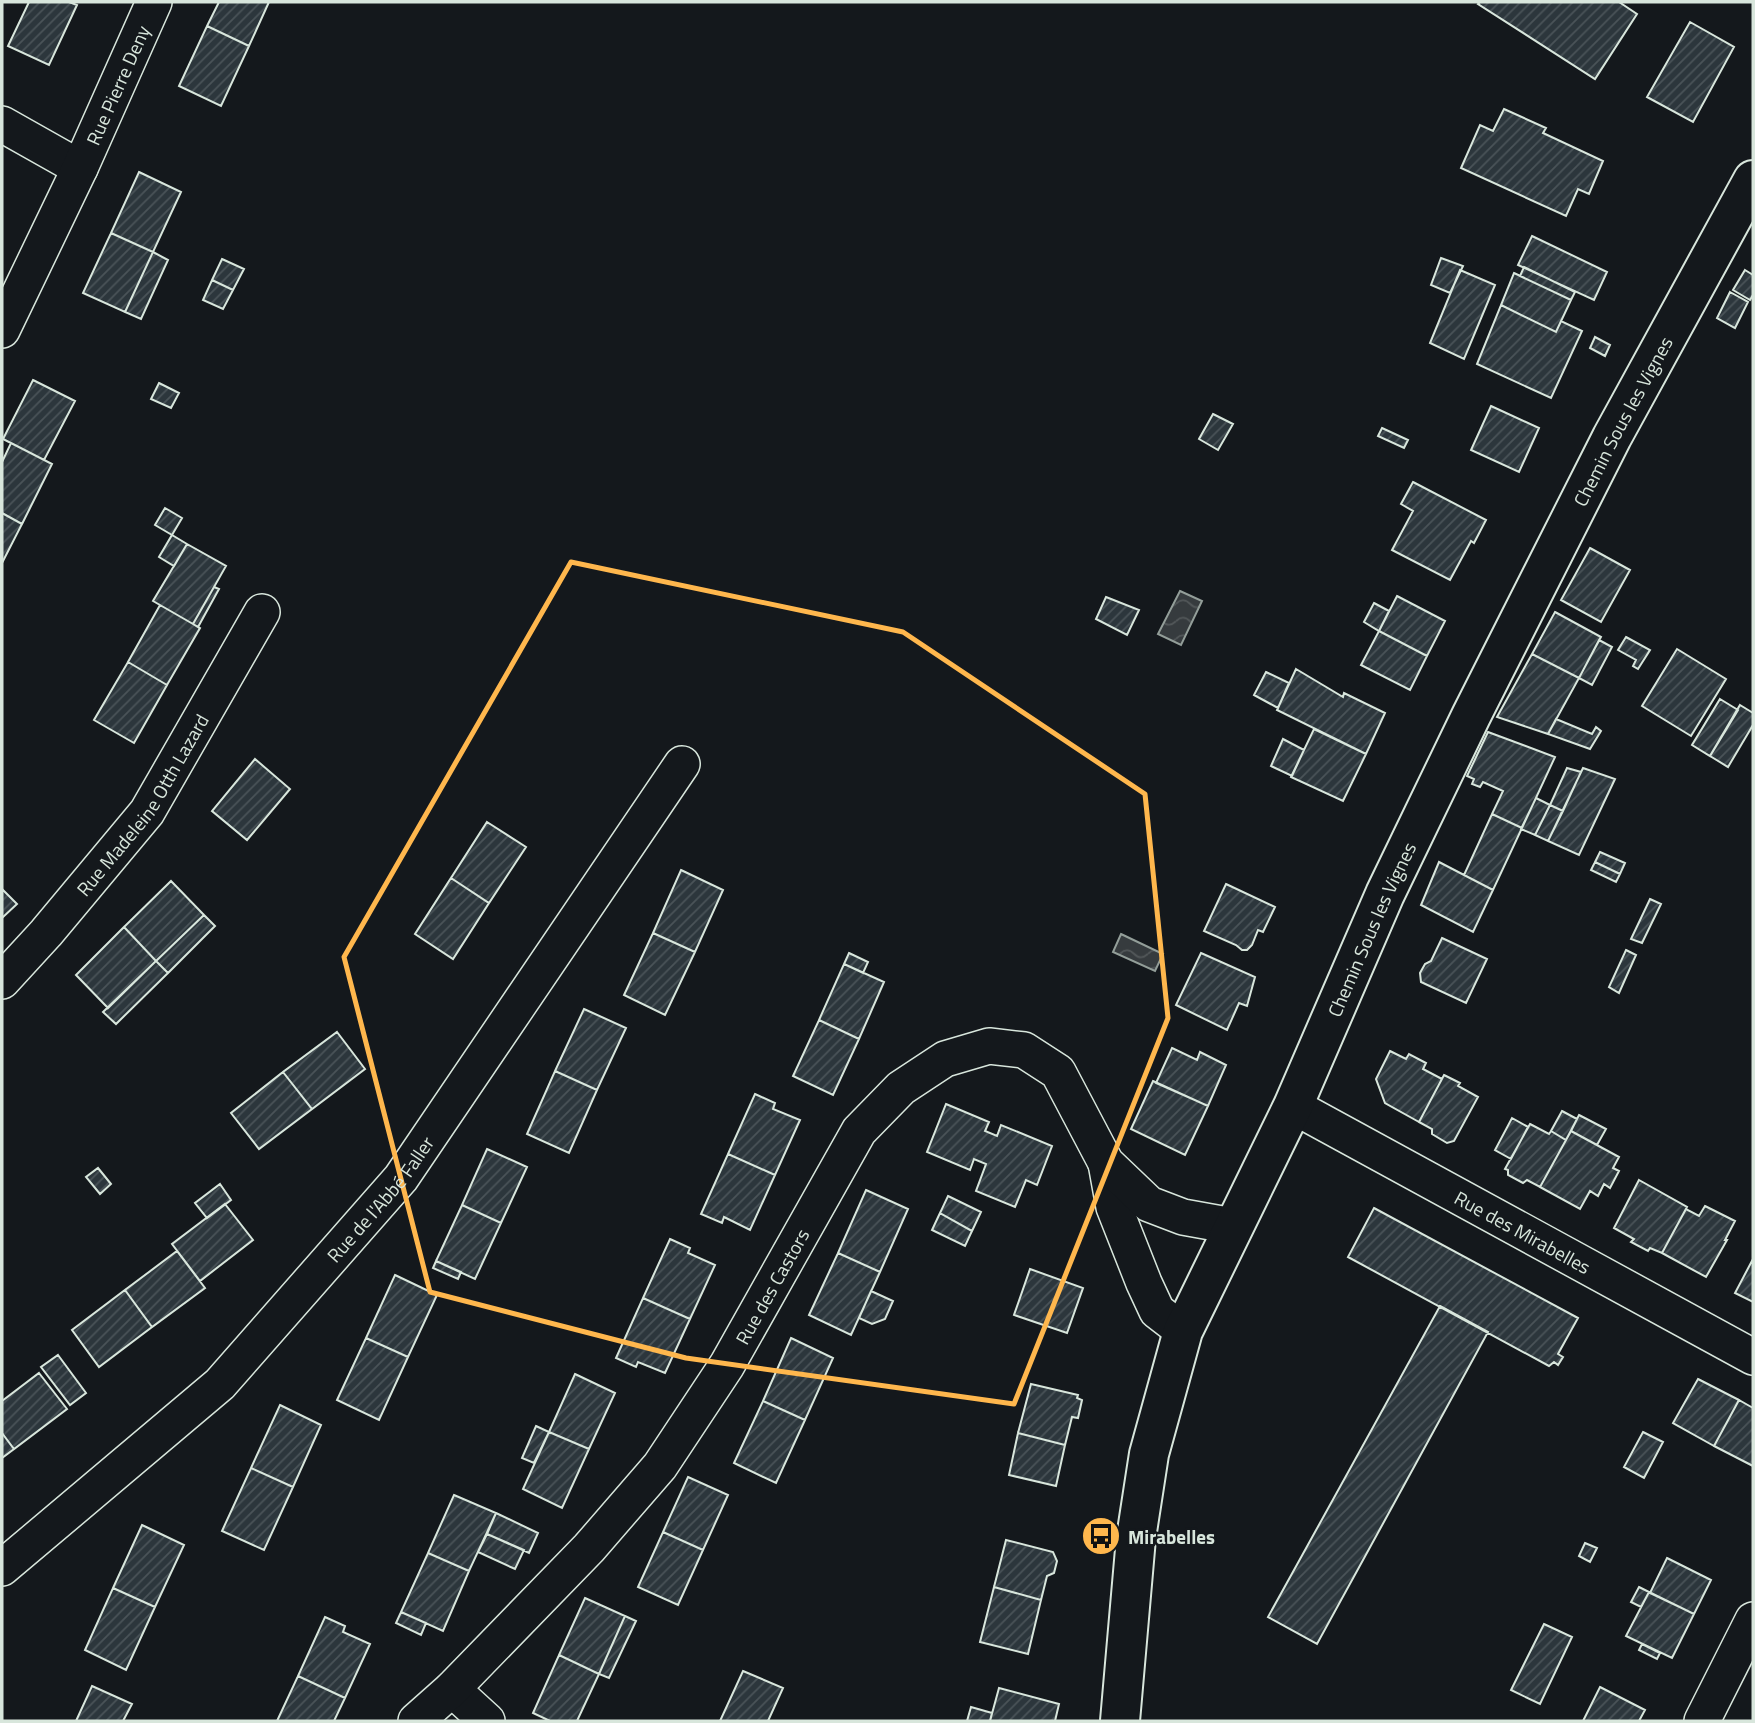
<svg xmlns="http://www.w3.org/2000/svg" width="1755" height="1723" viewBox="0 0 1755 1723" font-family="'Titillium Web',sans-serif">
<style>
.water{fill:url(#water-waves);stroke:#939e99;stroke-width:2}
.building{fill:url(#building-hatch);stroke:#d8e6dc;stroke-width:2}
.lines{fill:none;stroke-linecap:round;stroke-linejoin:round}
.street-casing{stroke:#d8e6dc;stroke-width:38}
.secondary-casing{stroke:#d8e6dc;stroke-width:42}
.street{stroke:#14181c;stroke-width:35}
.secondary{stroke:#14181c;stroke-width:38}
.marked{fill:none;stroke:#ffb74d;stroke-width:5;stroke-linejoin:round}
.labels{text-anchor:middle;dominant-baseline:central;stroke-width:5;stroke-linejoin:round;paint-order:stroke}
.street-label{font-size:19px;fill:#d8e6dc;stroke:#14181c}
.poi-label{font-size:19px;font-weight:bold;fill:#d8e6dc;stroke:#14181c;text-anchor:start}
</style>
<defs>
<pattern id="water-waves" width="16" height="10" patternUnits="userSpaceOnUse" patternTransform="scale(1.75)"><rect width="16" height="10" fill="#363b3e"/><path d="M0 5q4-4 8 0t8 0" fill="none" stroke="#525759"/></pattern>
<pattern id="building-hatch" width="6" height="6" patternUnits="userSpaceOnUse" patternTransform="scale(1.75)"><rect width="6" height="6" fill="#2c363c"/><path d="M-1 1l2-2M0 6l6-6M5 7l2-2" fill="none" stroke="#4a5358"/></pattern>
</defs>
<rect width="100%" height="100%" fill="#14181c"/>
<path class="water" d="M1180,591L1202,601L1181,645L1158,634Z
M1121,934L1163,954L1155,971L1113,952Z"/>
<path class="building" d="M29,2H69L77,5L49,65L8,46Z
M219,2H269L249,46L207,26Z
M1480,2H1619L1637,14L1595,79L1478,4Z
M1690,22L1734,47L1693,122L1647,97Z
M207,26L249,46L221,106L179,86Z
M1504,109L1546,128L1543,133L1603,161L1589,194L1578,189L1566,216L1461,168L1480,125L1493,131Z
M139,172L181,192L153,252L111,233Z
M111,233L153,252L125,312L83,293Z
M1532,236L1607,272L1594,300L1518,265Z
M153,252L168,260L141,319L125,312Z
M1441,258L1463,266L1450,293L1431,285Z
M222,259L244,269L233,290L212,280Z
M1524,267L1575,292L1571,300L1520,276Z
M1460,270L1495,285L1464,359L1430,343Z
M1745,270L1753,275V295L1750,300L1733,290Z
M1514,273L1571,300L1556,332L1501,305Z
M212,280L233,290L223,309L203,300Z
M1730,292L1748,302L1735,328L1717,318Z
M1501,305L1556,332L1561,321L1582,331L1551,398L1477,364Z
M1595,337L1610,345L1605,356L1590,348Z
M33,380L75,401L44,460L3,439Z
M159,383L179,393L171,408L151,399Z
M1491,406L1539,428L1519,472L1471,450Z
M1213,414L1233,424L1218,450L1199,439Z
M1382,428L1408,440L1404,448L1378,436Z
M11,443L52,464L22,524L2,513V462Z
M1413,482L1486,520L1474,543L1471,541L1450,580L1392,550L1413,511L1401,504Z
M165,508L182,518L172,535L155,525Z
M2,513L22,524L2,563Z
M172,535L187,544L174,566L159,557Z
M187,544L226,566L193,624L153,601Z
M1590,548L1630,570L1601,622L1561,600Z
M214,587L219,589L198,627L193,624Z
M1397,596L1445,621L1427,656L1379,631Z
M1106,597L1139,610L1127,635L1096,619Z
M1374,603L1389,611L1379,631L1364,622Z
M160,605L200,628L167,685L128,662Z
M1555,612L1601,637L1579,678L1532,654Z
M1379,631L1427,656L1410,690L1361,665Z
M1626,637L1650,650L1638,669L1633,666L1636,660L1618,650Z
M1599,640L1612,647L1592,685L1579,678Z
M1677,649L1726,679L1691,736L1642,706Z
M1532,654L1579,678L1548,734L1497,717Z
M128,662L167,685L134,743L94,720Z
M1296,669L1343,697L1344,693L1385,713L1366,754L1277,710Z
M1266,672L1289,683L1278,708L1254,695Z
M1720,699L1738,710L1710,756L1692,745Z
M1740,705L1753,713V725L1728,767L1710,756Z
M1556,719L1592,734L1596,727L1601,731L1590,749L1548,734Z
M1314,729L1366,754L1343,801L1291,777Z
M1488,732L1555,757L1522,828L1492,814L1503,791L1483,782L1480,787L1472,784L1474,779L1467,776Z
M1283,739L1304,750L1292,776L1271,766Z
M255,759L290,789L247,840L212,811Z
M1567,768L1581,772L1563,811L1550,805Z
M1583,768L1615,779L1579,855L1548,841Z
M1536,798L1550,805L1535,835L1521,829Z
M1550,805L1563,811L1548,841L1535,835Z
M1492,814L1522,828L1493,890L1464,875Z
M487,822L526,847L489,903L451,878Z
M1600,852L1625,863L1620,874L1595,862Z
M1439,862L1493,890L1473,932L1421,905Z
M1595,862L1620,874L1616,882L1591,870Z
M681,870L723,890L695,952L653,933Z
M451,878L489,903L453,959L415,934Z
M171,881L204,915L156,961L124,927Z
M1226,884L1275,907L1263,932L1258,930L1252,945L1247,950H1242L1236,945L1204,931Z
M2,889L17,904L2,918Z
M1650,899L1661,904L1642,943L1631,939Z
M204,915L215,926L168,973L156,961Z
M124,927L156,961L108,1008L76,975Z
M653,933L695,952L665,1015L624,995Z
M1442,938L1487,959L1466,1003L1421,982L1420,973L1425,964L1431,961Z
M1626,950L1636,955L1619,993L1609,987Z
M849,953L868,962L863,973L844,964Z
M1201,953L1255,977L1247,1006L1239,1003L1227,1030L1176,1005Z
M156,961L168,973L116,1024L103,1012Z
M844,964L884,982L859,1039L819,1020Z
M584,1009L626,1028L597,1090L555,1071Z
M819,1020L859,1039L833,1095L793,1076Z
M337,1032L365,1069L312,1109L283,1072Z
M1172,1048L1197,1060L1200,1052L1226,1065L1208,1106L1156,1083Z
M1390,1051L1406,1059L1409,1054L1426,1063L1423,1069L1442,1079L1419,1122L1385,1103L1376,1079Z
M555,1071L597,1090L569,1153L527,1134Z
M283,1072L312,1109L259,1149L231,1113Z
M1444,1075L1460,1083L1458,1086L1478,1097L1454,1141L1447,1143L1432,1134V1129L1419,1122Z
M1153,1081L1208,1106L1185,1155L1131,1129Z
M755,1094L775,1103L773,1109L800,1120L775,1175L728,1154Z
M946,1104L989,1122L985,1131L997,1136L1001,1125L1052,1146L1037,1185L1026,1180L1015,1207L976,1191L986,1164L974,1159L970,1170L927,1152Z
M1562,1111L1577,1119L1566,1140L1551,1131Z
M1579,1115L1606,1129L1597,1145L1571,1131Z
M1512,1118L1528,1127L1511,1159L1495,1150Z
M1530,1124L1549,1134L1551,1131L1566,1140L1540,1187L1527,1180L1523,1183L1508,1175V1170L1505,1169Z
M1571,1131L1619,1157L1613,1168L1619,1171L1610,1188L1604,1184L1598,1196L1590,1191L1580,1209L1540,1187Z
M487,1149L527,1167L501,1223L462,1205Z
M728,1154L775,1175L750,1230L724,1217L722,1223L701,1214Z
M98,1168L111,1184L100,1194L86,1177Z
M1639,1180L1687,1207L1662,1253L1650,1248L1648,1251L1631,1242L1634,1239L1614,1228Z
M220,1184L231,1200L207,1218L195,1203Z
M866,1190L908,1209L880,1272L838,1253Z
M948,1196L981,1212L972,1231L940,1213Z
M225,1204L253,1240L200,1281L172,1244Z
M462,1205L501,1223L475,1279L436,1261Z
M1705,1206L1735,1221L1725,1240H1727L1706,1277L1662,1253L1686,1209L1699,1216Z
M1374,1208L1578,1318L1558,1354L1563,1357L1558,1365L1554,1362L1549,1366L1348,1257Z
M940,1213L972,1231L965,1246L932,1230Z
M670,1239L690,1248L688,1253L715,1265L690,1319L643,1298Z
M177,1251L205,1288L152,1327L125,1290Z
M838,1253L880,1272L851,1335L809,1315Z
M1753,1259V1302L1735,1293Z
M436,1261L461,1272L458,1279L433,1268Z
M1030,1269L1083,1288L1067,1333L1014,1315Z
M395,1275L437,1295L408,1357L366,1338Z
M125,1290L152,1327L99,1367L72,1330Z
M871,1291L893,1301L885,1319L872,1324L859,1318Z
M643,1298L690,1319L665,1373L638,1362L636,1367L616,1358Z
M1440,1306L1488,1332L1317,1644L1268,1617Z
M366,1338L408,1357L379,1420L337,1400Z
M791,1338L833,1358L805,1420L763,1401Z
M58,1355L86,1393L70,1405L41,1367Z
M39,1373L67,1409L14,1449L2,1433V1401Z
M575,1374L615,1393L589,1449L549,1432Z
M1698,1379L1739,1400L1714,1446L1673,1423Z
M1031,1384L1078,1395L1077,1398L1082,1400L1078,1418L1072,1417L1065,1445L1018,1433Z
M1739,1400L1753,1408V1466L1714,1446Z
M763,1401L805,1420L776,1483L734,1463Z
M280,1405L321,1425L293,1487L251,1468Z
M536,1426L549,1432L534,1463L522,1458Z
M549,1432L589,1449L562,1508L523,1489Z
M1643,1432L1663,1442L1644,1478L1624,1467Z
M2,1433L14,1449L2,1458Z
M1018,1433L1065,1445L1056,1486L1009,1475Z
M251,1468L293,1487L264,1550L222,1531Z
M688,1477L728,1495L703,1550L663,1532Z
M454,1495L496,1513L469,1571L428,1553Z
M496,1513L538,1533L529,1553L487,1534Z
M142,1525L184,1545L155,1607L113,1588Z
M663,1532L703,1550L678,1605L638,1587Z
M487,1534L524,1550L515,1569L478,1552Z
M1006,1540L1053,1552L1057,1561L1054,1573L1047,1576L1041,1600L994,1587Z
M1585,1543L1597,1548L1590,1562L1579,1556Z
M428,1553L469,1571L443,1631L401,1612Z
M1667,1558L1711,1580L1694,1614L1650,1593Z
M994,1587L1041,1600L1028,1654L980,1642Z
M1639,1587L1649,1592L1641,1607L1631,1602Z
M113,1588L155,1607L126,1670L85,1650Z
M1649,1592L1694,1614L1672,1658L1626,1636Z
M585,1598L625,1616L599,1674L559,1655Z
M401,1612L426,1623L421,1635L396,1623Z
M625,1616L636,1621L609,1678L599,1674Z
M325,1617L345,1626L343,1632L370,1644L345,1698L298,1676Z
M1544,1624L1572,1637L1540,1704L1511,1690Z
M1642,1644L1660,1653L1657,1659L1639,1650Z
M559,1655L599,1674L577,1721H550L533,1713Z
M743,1671L783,1688L768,1721H720Z
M298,1676L345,1698L334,1721H277Z
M92,1686L132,1704L123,1721H76Z
M1600,1687L1645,1710L1639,1721H1583Z
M999,1688L1059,1704L1055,1721H990Z
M971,1707L992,1713L990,1721H967Z"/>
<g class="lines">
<defs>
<g id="street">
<path d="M2,124L80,168"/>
<path id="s1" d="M2,330L80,168L154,2"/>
<path id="s2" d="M2,981L46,933L147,812L262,612"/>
<path id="s3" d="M1293,1106L1753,1357"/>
<path d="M1106,1163L1114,1207L1144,1283L1157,1311L1183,1331"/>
<path id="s4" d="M2,1568L220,1384L401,1178L682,764"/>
<path d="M452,1689L487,1721"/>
<path id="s5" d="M416,1721L452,1689L589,1548L660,1466L727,1365L859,1131L901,1088L945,1059L989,1046L1024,1050L1058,1072L1106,1163L1149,1204L1183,1217L1233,1226"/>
<path d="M1702,1721L1753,1620"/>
</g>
<g id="secondary">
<path id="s6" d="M1120,1721L1136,1538L1149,1454L1183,1331L1293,1106L1385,894L1471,716L1612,437L1753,180"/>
</g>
</defs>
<use href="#street" class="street-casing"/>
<use href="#secondary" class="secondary-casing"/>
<use href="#street" class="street"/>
<use href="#secondary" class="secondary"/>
</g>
<path class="marked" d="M571,562L903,632L1145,794L1168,1018L1014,1404L686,1358L430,1292L344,957Z"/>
<defs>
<symbol id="bus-disc" viewBox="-11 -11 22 22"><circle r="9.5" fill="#ffb74d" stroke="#14181c"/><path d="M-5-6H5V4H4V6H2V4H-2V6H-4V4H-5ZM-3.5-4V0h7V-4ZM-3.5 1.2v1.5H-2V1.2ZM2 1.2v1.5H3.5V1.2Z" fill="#111"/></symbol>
</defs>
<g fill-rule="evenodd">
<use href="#bus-disc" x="1079" y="1514" width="44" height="44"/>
</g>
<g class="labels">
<g class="street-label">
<text stroke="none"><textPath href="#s1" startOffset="271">Rue Pierre Deny</textPath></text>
<text stroke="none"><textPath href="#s6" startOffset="1407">Chemin Sous les Vignes</textPath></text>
<text stroke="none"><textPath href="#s2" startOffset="226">Rue Madeleine Otth Lazard</textPath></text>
<text stroke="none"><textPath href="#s6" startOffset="840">Chemin Sous les Vignes</textPath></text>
<text stroke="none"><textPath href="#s4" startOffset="530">Rue de l'Abbé Faller</textPath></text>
<text stroke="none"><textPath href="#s3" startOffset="262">Rue des Mirabelles</textPath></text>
<text stroke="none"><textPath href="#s5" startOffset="565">Rue des Castors</textPath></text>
</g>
<g class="poi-label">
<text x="1128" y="1536">Mirabelles</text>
</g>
</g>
<rect width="1755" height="1723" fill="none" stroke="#d8e6dc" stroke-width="7"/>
</svg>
